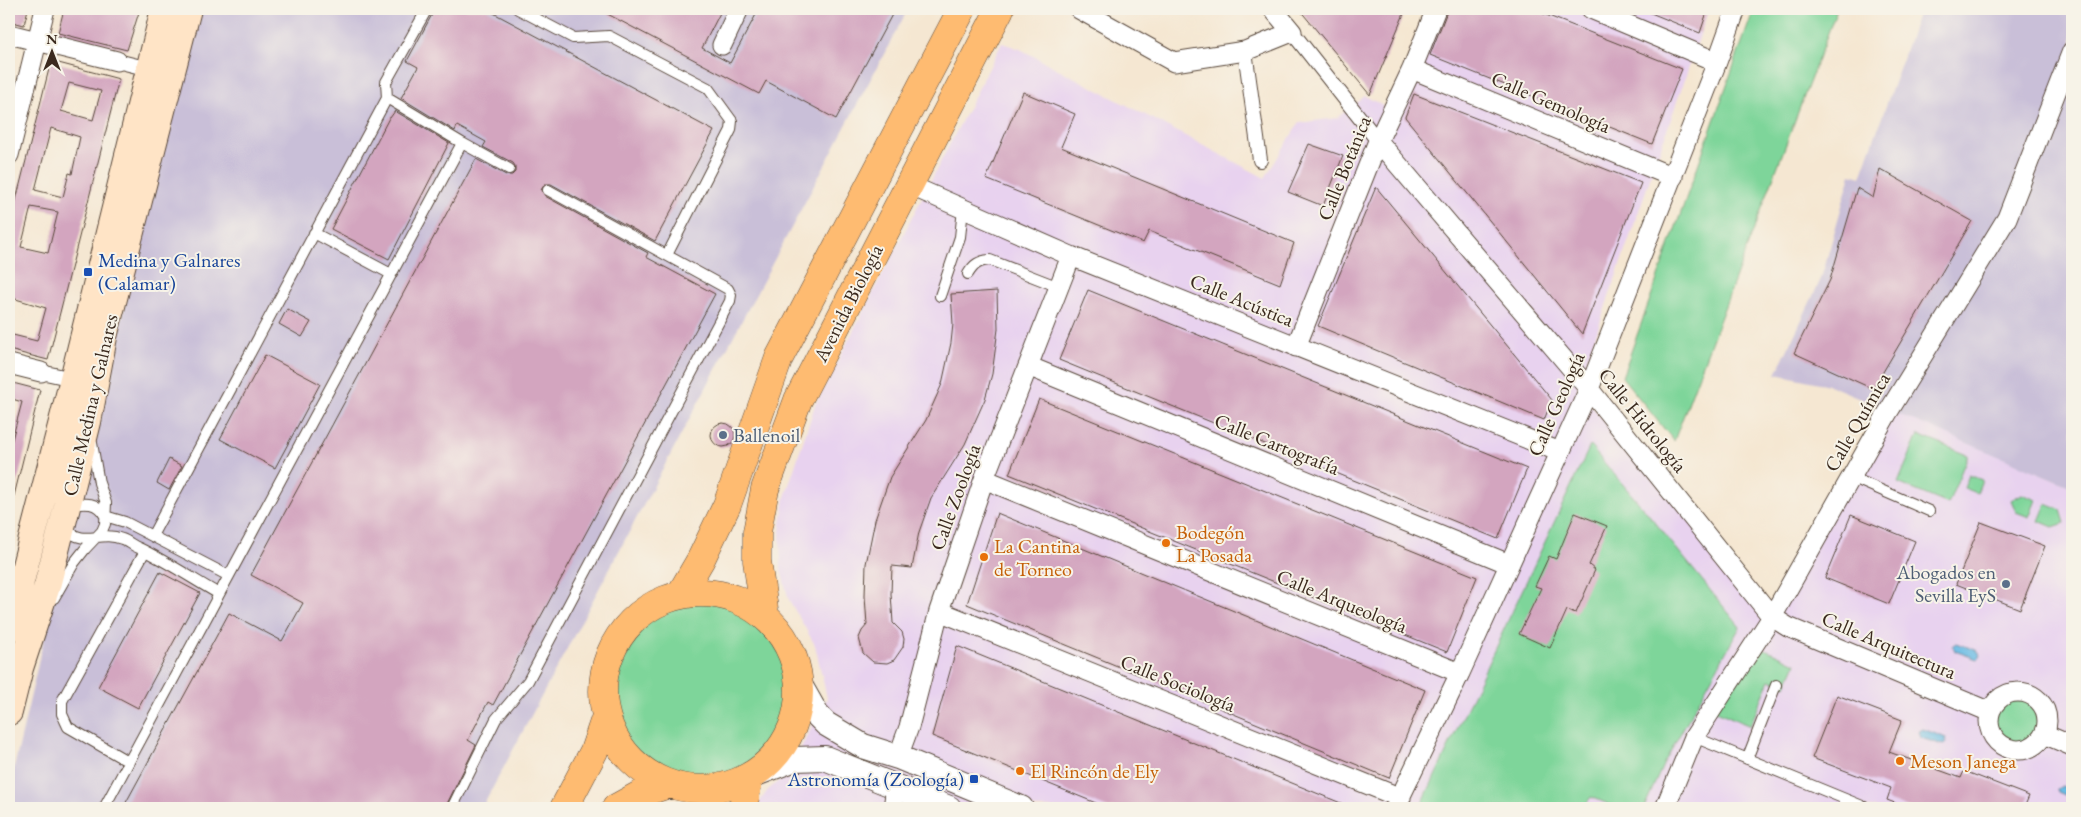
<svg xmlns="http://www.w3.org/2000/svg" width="2081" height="817" viewBox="0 0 2081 817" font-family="'EB Garamond',serif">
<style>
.built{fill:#e8d2ef}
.industrial{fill:#c9bfd8}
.green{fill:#7ed59a;stroke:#5c805c}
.water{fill:#6abce5;stroke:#527382}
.building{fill:#d3a5bf;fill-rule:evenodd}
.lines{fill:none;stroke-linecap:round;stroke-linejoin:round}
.service-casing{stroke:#574639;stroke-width:12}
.pedestrian-casing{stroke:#574639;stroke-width:16}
.minor-casing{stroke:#574639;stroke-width:21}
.tertiary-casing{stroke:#574639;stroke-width:26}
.secondary-casing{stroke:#574639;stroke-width:28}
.primary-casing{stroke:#574639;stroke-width:29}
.service{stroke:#fff;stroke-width:10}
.pedestrian{stroke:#fff;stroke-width:14}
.minor{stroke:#fff;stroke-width:19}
.tertiary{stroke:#fff;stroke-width:24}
.secondary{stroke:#ffe4c6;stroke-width:26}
.primary{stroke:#febb71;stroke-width:28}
.transit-dot{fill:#1a4fb4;stroke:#f7f3e8;stroke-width:2}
.service-dot{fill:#5c6f8a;stroke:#f7f3e8;stroke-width:2}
.food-dot{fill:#e8710a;stroke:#f7f3e8;stroke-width:2}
.labels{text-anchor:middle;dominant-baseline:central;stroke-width:4;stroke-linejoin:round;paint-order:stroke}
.street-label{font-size:20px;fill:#3b2a1e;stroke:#f7f3e8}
.transit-label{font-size:20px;fill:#164399;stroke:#f7f3e8;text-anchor:start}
.service-label{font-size:20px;fill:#4e5e75;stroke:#f7f3e8;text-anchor:start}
.food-label{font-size:20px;fill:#c56008;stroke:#f7f3e8;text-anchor:start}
</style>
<rect width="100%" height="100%" fill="#f7f3e8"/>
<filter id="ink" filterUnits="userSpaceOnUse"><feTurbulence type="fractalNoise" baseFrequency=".02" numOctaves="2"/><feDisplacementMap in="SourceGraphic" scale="10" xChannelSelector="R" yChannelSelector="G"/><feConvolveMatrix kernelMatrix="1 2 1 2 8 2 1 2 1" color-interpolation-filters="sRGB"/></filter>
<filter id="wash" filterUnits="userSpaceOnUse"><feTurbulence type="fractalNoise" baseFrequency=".0096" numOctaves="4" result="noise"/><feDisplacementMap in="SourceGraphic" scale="20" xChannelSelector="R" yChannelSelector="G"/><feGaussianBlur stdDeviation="1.12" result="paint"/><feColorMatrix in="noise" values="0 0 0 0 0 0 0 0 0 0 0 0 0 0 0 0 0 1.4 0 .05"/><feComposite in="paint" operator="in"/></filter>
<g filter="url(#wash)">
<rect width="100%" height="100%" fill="#f5e7d2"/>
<path class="built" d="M1431,9H1709L1577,389L1772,616L1890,410L2072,487V808H755L768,790L781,779L795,759L827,698L815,645L789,600L781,570L780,531L785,497L815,405L1002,43L1020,49L1265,178L1299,123L1337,118L1365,96L1388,109Z"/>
<path class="industrial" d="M199,9H908L482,808H9V790L67,538Z
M1920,9H2072V487L1829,385L1776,374L1821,279L1851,174L1861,177Z"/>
<path class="green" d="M1754,9H1837L1674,441L1622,377Z
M1918,435L1968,455L1948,504L1898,483Z
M1590,446L1650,516L1740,627L1664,763L1644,808H1618L1591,797L1583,808H1420Z
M1969,475L1982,480L1977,493L1964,488Z
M2022,494L2036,500L2029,517L2016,512L2011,500Z
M2046,504L2061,510L2065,523L2053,527L2039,521Z
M603 691a98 98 0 1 1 196 0a98 98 0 1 1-196 0Z
M1754,644L1796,663L1786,686L1770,680L1750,726L1712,709Z
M1989 721a29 29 0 1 1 58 0a29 29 0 1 1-58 0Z"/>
<path class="water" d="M1957,643L1978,651L1981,656L1977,659L1955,651L1953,646Z
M1923,729L1946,738V743L1943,745L1921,738L1918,732Z
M2062,786L2072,790V799L2058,793L2057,789Z"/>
<g id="blocks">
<path class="building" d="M9,9H28L24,25L9,21Z
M64,9H140L127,50L58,33Z
M435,9H486L714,131L655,241L551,184H545L541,190L545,196L648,253L646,257L715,294L493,705L488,702L468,740L476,745L445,808H123L229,613L282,641L303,603L251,575L476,159L506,175H512L515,172V166L513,163L483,147L486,142L457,126L455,131L401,98L418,67L407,61Z
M598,9H722L702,48L730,63L759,9H895L836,119L766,81L759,94Z
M1299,9H1406L1370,95Z
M1448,9H1531L1682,69L1652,144L1430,55Z
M1641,9H1708L1700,33Z
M51,61L119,79L48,360L9,350V334L37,341L46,308L9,297V228ZM69,83L101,91L93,120L61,111ZM51,128L80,137L72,174L69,173L63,197L35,190ZM31,207L58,212L48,253L21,247Z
M1023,92L1075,114L1061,147L1294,243L1280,284L1149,231L1143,243L986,179Z
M1414,94L1641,183L1582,334L1405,117Z
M395,111L449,143L389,259L331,229L389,118H390Z
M1309,144L1343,156L1323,206L1288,192Z
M1880,169L1972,221L1873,389L1794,353L1830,280L1857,188L1873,198Z
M1376,187L1552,400L1544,420L1318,326Z
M1088,290L1527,469L1498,539L1059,360Z
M997,291L998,329L992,374L985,399L965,444L931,498L919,532L912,568L892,566L891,594L893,623L902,632L904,639L903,647L894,660L887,663L873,662L863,653L859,638L862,631L867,625L865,596L866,564L875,520L890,477L926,420L942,384L951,343L953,324L951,294Z
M287,309L311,322L302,337L279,324Z
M265,355L320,384L275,468L220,439Z
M9,382L40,390L14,496L9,495V451L22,402L9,398Z
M1039,399L1477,577L1447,652L1009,474Z
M711 435a12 12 0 1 1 24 0a12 12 0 1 1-24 0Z
M169,459L182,466L169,490L157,483Z
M997,513L1425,690L1389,778L967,604Z
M1575,513L1607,526L1589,565L1595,570L1576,613L1567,610L1550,648L1519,634L1541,588L1535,586L1549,556L1556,559Z
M1851,515L1915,541L1889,604L1825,578Z
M1981,522L2045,546L2020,609L1956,584Z
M160,572L200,593L138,708L98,687Z
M957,646L1353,808H1108L932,736Z
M1837,695L1902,720L1889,752L1961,778L1964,771L2029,796L2024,808H1908L1887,800L1891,788L1812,758Z"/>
</g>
</g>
<g filter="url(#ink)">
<use href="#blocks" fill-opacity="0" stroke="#574639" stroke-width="1"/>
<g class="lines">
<defs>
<path id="service" d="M427,9L386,82L387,98L462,143
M518,9L573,38L609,36L708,88L732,121L731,130L667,255
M314,233L391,274
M968,274C974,264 979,261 990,260L1059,287
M940,296L960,237L963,209
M1851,477L1929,511
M70,505C85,503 97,501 105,516L125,522L229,576
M65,528C85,548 98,530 122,539C128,541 133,546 139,548C166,561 193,579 219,594
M152,536L387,98
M54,598L74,563L85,549L102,531L105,524L106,503L99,483L92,443
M1694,737L1867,808
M1747,759L1776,685
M129,762L68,727L62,714V701L145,551
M104,808L462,143L509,169
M452,808L496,719L528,681L730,301L731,295L728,289L548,190"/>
<path id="pedestrian" d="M1292,32L1378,141
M1245,51L1260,160
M117,61L149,69
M41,372L73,379"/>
<path id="minor" d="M1079,9L1174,62L1245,51L1292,32L1273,9
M1591,9L1717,62
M9,34L117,61
M722,45L739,9
M1412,69L1673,177
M1378,141L1589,389L1772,617L1788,627L1990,712
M9,155L45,9
M909,185L1071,256L1560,452
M1296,347L1378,141L1412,69L1436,9
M9,364L41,372
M1028,366L1509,564
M984,479L1460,673
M939,611L1401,798
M1989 721a29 29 0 1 1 58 0a29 29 0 1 1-58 0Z
M2044,734L2072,746
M898,757L909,727L939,611L984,479L1071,256
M893,808L896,787
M1395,808L1460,673L1589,389L1717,62L1736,9
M1665,808L1694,737L1772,617L1887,414L2007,218L2072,51"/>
<path id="tertiary" d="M800,685L817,715L826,724L863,746L898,757L1021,808
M753,775L795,759L825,758L949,808"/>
<path id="secondary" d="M9,628L73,379L164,9
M9,712L20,668L47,586L67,507L88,422L104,337L188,9"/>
<path id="primary" d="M603 691a98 98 0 1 1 196 0a98 98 0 1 1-196 0Z
M680,595L701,559L727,505L779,358L962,9
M765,616L757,561V532L765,489L798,400L1000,9
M564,808L594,751L606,716
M616,808L645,792L669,784
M743,808L749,777"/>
</defs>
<use href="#service" class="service-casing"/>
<use href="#pedestrian" class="pedestrian-casing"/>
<use href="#minor" class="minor-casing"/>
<use href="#tertiary" class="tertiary-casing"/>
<use href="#secondary" class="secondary-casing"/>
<use href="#primary" class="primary-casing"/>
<use href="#service" class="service"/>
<use href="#pedestrian" class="pedestrian"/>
<use href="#minor" class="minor"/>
<use href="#tertiary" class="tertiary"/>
<use href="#secondary" class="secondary"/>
<use href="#primary" class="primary"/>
</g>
</g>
<g class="transit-dot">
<rect x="83" y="267" width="10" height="10" rx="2.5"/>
<rect x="969" y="774" width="10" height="10" rx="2.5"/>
</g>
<g class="service-dot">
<circle cx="723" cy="435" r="5"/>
<circle cx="2006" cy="584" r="5"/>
</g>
<g class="food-dot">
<circle cx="1166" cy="543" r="5"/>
<circle cx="984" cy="557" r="5"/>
<circle cx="1900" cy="761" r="5"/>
<circle cx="1020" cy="771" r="5"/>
</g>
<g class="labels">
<g class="street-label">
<text transform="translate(1551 102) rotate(23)">Calle Gemología</text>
<text transform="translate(1344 168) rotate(-68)">Calle Botánica</text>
<text transform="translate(1242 300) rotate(22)">Calle Acústica</text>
<text transform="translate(848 303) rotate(-63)">Avenida Biología</text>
<text transform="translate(1556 404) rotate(-66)">Calle Geología</text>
<text transform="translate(90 405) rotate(-77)">Calle Medina y Galnares</text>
<text transform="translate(1643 420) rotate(51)">Calle Hidrología</text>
<text transform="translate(1857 422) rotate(-60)">Calle Química</text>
<text transform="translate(1277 444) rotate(22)">Calle Cartografía</text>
<text transform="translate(955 497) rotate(-70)">Calle Zoología</text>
<text transform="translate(1342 601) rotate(22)">Calle Arqueología</text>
<text transform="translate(1889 645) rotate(23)">Calle Arquitectura</text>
<text transform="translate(1178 683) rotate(22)">Calle Sociología</text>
</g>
<g class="transit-label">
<text x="98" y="260">Medina y Galnares<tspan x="98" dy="23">(Calamar)</tspan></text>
<text x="964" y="779" text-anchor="end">Astronomía (Zoología)</text>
</g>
<g class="service-label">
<text x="733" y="435">Ballenoil</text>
<text x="1996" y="572" text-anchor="end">Abogados en<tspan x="1996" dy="23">Sevilla EyS</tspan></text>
</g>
<g class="food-label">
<text x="1176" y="532">Bodegón<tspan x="1176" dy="23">La Posada</tspan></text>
<text x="994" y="546">La Cantina<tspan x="994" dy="23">de Torneo</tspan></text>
<text x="1910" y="761">Meson Janega</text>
<text x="1030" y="771">El Rincón de Ely</text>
</g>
</g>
<rect width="2081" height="817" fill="none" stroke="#f7f3e8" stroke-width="30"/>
<g transform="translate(52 52)" stroke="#f7f3e8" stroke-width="4" paint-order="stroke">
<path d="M0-4L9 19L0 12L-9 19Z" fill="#3b2a1e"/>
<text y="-8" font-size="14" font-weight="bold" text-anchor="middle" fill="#3b2a1e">N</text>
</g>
</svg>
